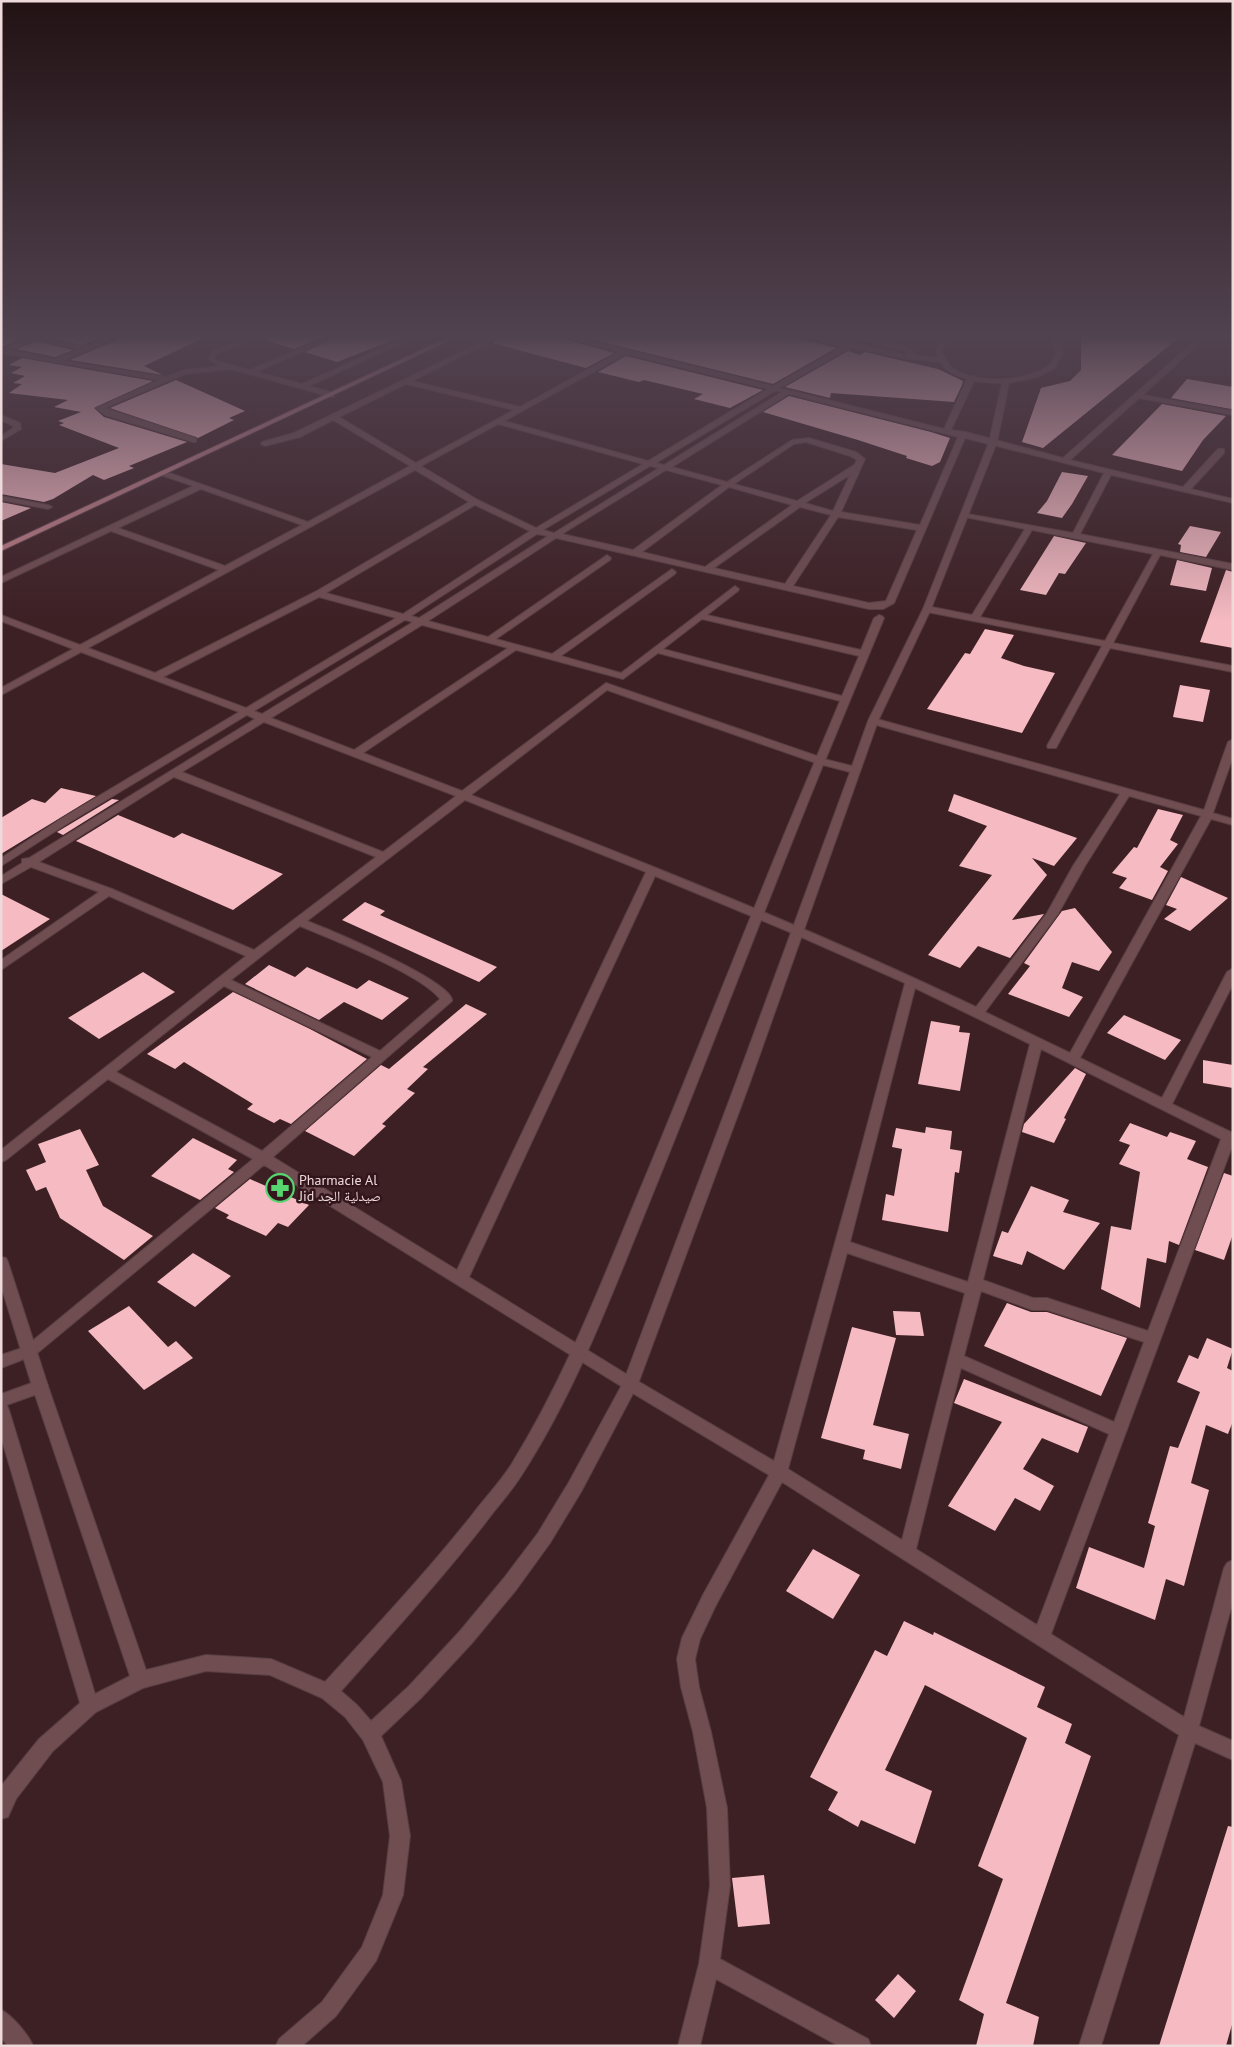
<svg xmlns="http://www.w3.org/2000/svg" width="1234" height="2047" viewBox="0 0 1234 2047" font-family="'PT Sans','Noto Naskh Arabic',sans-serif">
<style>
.building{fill:#f6bac2}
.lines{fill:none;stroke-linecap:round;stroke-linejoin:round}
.minor-casing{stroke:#583e43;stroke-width:2}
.tertiary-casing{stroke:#583e43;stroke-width:2}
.primary-casing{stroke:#583e43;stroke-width:2}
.minor{fill:#6f4d51;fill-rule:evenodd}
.tertiary{fill:#6f4d51;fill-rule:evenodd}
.primary{fill:#c07f88;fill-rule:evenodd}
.labels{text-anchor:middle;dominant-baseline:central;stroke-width:5;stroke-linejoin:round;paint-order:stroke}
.poi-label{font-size:14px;fill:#eed9db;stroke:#33161b;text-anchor:start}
</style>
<rect width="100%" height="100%" fill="#3d2024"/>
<path class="building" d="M1,336H29L1,347Z
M43,336H107L81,345Z
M118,336H208L144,366L163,375L70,360L117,340Z
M268,336H325L294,349L267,341Z
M339,336H400L401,337L337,362L305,352Z
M504,336H559L560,338L614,353L586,368L492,343Z
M578,336H790L836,348L773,384Z
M1081,336H1181L1043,448L1022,442L1041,388L1070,381L1081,370Z
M36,341L73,350L55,357L16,349Z
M848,351L860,355L865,352L938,369L963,381L962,385L954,402L831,393L830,398L785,387Z
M626,356L763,390L730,408L694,399L703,394L644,380L639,382L598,372Z
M22,358L153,381L94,408L104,417L187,442L129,466L134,468L104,480L93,475L53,499L44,502L1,494V464L55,473L119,448L59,425L64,423L58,421L81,412L54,407L68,400L9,393L22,384L13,383L25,376L11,373L22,367L9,365Z
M1187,379L1233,387V407L1231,409L1171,398Z
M176,380L194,388L245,411L229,418L234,420L198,438L110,408Z
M789,396L931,432L950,438L940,462L932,466L906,458L907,456L858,440L763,412Z
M1162,404L1226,416L1203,440L1182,471L1112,455Z
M1062,472L1088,476L1072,504L1062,518L1037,513L1047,501Z
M1,502L31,508L1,521Z
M1190,526L1221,532L1206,557L1180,552L1181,545L1178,544Z
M1054,536L1086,543L1065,574L1059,573L1046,595L1020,590Z
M1177,560L1212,568L1206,591L1170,585Z
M1226,570L1233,572V648L1200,642Z
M985,629L1014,635L1001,658L1024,666L1055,673L1022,733L927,709L965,653L970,654Z
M1180,685L1210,690L1203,722L1173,717Z
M61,788L96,796L1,854V818L32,799L45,803Z
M954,794L1077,838L1054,866L1032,858L1047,875L1012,920L1044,914L1010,958L978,946L960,968L928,955L992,875L959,866L987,826L948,811Z
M112,799L119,800L63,835L57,832Z
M1158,809L1183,815L1170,840L1178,844L1160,867L1168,871L1152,900L1119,888L1127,878L1112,873L1134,847L1137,848Z
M118,815L174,838L182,833L283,874L233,910L76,841Z
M1181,877L1228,898L1190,931L1164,919L1177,909L1166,905Z
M1,894L50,919L1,951Z
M365,902L385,911L380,915L497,967L479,982L342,920Z
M1075,908L1112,952L1099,971L1072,962L1062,988L1083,997L1069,1017L1008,994L1030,966L1024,963L1062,911Z
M269,965L295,977L307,967L357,989L369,980L409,998L382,1020L344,1002L319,1020L245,984Z
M143,972L175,992L99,1039L68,1018Z
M233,992L310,1029L367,1059L291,1124L280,1119L274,1123L247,1109L253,1104L184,1062L175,1069L147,1054Z
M466,1004L487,1014L423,1067L428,1069L407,1089L415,1093L382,1124L386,1126L354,1156L305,1131L381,1065L389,1069Z
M1124,1015L1181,1040L1165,1060L1107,1033Z
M931,1021L960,1026L959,1032L970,1033L960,1091L918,1084Z
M1203,1060L1233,1065V1088L1203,1083Z
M1075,1068L1086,1074L1064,1118L1066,1119L1054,1143L1022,1132L1024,1124Z
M1130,1123L1167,1137L1170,1132L1196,1141L1187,1159L1208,1167L1179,1245L1169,1241L1166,1263L1147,1258L1140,1308L1101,1289L1111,1226L1131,1230L1140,1172L1119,1164L1130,1145L1119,1141Z
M926,1127L952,1131L950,1149L962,1151L959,1173L955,1172L948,1232L882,1220L886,1194L894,1196L902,1149L892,1147L896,1128L925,1133Z
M80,1129L99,1165L86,1170L103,1206L153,1236L124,1260L60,1218L46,1187L36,1191L26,1170L46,1162L38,1144Z
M193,1138L237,1160L228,1169L234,1172L200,1200L151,1176Z
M1224,1173L1233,1176V1234L1224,1260L1195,1250Z
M250,1179L309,1205L288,1227L278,1223L266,1236L226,1218L229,1215L215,1208Z
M1031,1186L1069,1200L1063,1212L1100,1223L1064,1270L1027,1251L1022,1265L993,1256L1002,1231L1008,1233Z
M193,1253L231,1276L195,1307L157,1282Z
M1007,1303L1031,1312H1047L1127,1338L1101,1396L984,1346Z
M129,1306L168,1347L176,1341L193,1358L144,1390L88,1331Z
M893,1311L920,1312L924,1336L896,1335Z
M852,1327L896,1338L873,1425L909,1434L901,1469L863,1459L865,1450L821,1438Z
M1207,1338L1233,1349L1227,1368L1233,1371V1421L1228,1434L1206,1425L1191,1483L1209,1490L1184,1586L1166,1579L1155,1620L1076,1588L1089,1547L1144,1568L1155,1526L1148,1523L1170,1446L1178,1448L1200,1392L1177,1382L1189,1355L1198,1359Z
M964,1379L1088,1427L1078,1453L1042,1438L1023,1469L1054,1486L1040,1511L1015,1498L995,1531L948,1506L1002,1422L954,1403Z
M813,1549L860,1575L833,1619L786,1591Z
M904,1621L933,1635L934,1632L1045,1687L1037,1707L1072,1724L1065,1743L1091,1756L1006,2003L1039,2017L1033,2046H976L984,2014L959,2000L1003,1879L978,1866L1027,1738L925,1685L885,1770L932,1791L915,1844L861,1820L858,1827L828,1810L838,1792L810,1777L875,1650L887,1656Z
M1228,1826L1233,1827V2021L1226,2046H1159Z
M764,1875L770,1924L738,1927L732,1878Z
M898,1974L916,1991L894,2018L875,2000Z"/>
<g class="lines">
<defs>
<path id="minor" d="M33,336C46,336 74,349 86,346C97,344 105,336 116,336V338L63,361L166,377L184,370L221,366L208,359L211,352L251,336H259L216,354L214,358L217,361L250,370L329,336H337L257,372L302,384L409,336H417L309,386L334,393V397H331L231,369L185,374L105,408L196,438V442H193L105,415L96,408L159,380L1,353V349ZM36,339L79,349L55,359L9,350Z
M494,336H502L412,381L520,407L619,352L561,336H571L773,386L844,346L803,336H814L905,355L907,352L904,350L848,336H859L908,347L914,352L912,355L942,358L945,360L942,362L907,359L851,347L780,388L944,429L968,377L974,376L976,377L951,430L966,432L1063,458L1200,336H1207L1143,395L1233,411V415L1139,398L1070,460L1183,487L1218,449H1224V453L1191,489L1233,499V503L1111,475L1080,534L1233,564V570L1160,555L1113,643L1233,666V672L1110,648L1056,748H1048L1047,746L1102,646L927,612L923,609L927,606L972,615L1025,529L965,517L961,515L962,513L1073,533L1104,473L965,438L894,603L883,609H869L556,538L428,621L488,637L607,555L611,558L610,560L496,639L552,654L672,569L676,572L675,574L561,656L621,673L735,586L739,589L738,591L707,615L861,650L874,618L879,615L882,616L884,618L824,763H816L607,690L471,795C641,861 811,928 976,1007L1047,913L1073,866L1120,794L869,723V719H877L1204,810L1228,742L1233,739V757L1213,813L1233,819V825L1211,819L1080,1058L1162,1098L1227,972L1233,968V984L1172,1104L1233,1133V1144L1051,1634L1184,1717L1224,1568L1227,1563L1233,1560V1601L1199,1726L1233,1741V1760L1195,1743L1101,2046H1079L1179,1735L782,1482L715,1607L700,1639L695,1659L699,1687L711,1732L727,1808L730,1886L720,1959L868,2039L871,2046H839L716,1979L700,2046H678L699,1964L710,1886L707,1808L693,1732L681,1687L677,1659L682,1638L703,1595L769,1475L624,1388L264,1165L35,1355L1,1368V1355L25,1347L253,1159L108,1079L6,1160L1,1162V1150L246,956L109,896L1,970V960L99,892L31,867L1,884V876L22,863V859L29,858L255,719L247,715L70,822L1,866V858L62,818L239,712L81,652L1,695V688L73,649L1,621V615L80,645L219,570L111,531L1,583V577L193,486L161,475V471H164L308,522L410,466L333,420L300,437L265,446L261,444L262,442L294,433ZM626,354L768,389L648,461L504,421ZM406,384L514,410L416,463L339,417ZM775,391L782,392L664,465L656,463ZM789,394L958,437L920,525L841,512L865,459L856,452L809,438L792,440L727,482L672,467ZM498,424L643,464L536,528L478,500L421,466ZM806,442L850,456L857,460L854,465L797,501L734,484L794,444ZM650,466L659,468L554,533L543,530ZM415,470L469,502L315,592L155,673L88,648ZM666,470L722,485L633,550L562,534ZM850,475L833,511L805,503ZM729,487L792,505L705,567L642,552ZM201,489L302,525L225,566L118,528ZM475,505L530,531L403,614L326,593ZM800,507L831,515L785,584L714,568ZM838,517L917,530L886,601L869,603L793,586ZM1032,530L1153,554L1105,641L980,617ZM537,534L548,536L419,618L411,616ZM319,597L396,618L246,708L163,677ZM702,619L859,656L842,696L663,649ZM405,620L413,622L262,714L254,711ZM422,625L508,648L354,750L271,718ZM516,650L623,679L658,653L840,701L817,756L606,683L462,791L363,753ZM264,722L456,796L383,852L182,772ZM174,777L376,857L254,950L112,889L39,862ZM1129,796L1201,816L1070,1053L985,1012L1058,914L1085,866ZM465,800L646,872L457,1270L273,1157L452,1001C455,982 328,929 307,921ZM655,876L792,933L905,983L857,1164L774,1461L636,1380L469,1277ZM300,926C333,940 421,974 440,999L380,1051L231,980ZM224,986L372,1057L262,1151L116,1072ZM915,988L1030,1044L968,1282L850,1242ZM1041,1049L1221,1139L1148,1331L1047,1298H1033L983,1280ZM847,1253L965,1293L902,1540L788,1469ZM981,1291L1032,1310H1047L1144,1342L1114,1422L964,1356ZM961,1368L1109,1434L1037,1625L916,1549Z
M1,415L20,423L21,429L1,441V436L13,428V426L1,420Z
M1,496L48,505L52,507L48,509L1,500Z
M40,1380L46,1381L48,1386L46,1391L1,1407V1394Z"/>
<path id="tertiary" d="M948,336H954L945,346L942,352C945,356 947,362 950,366C971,385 1026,382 1048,366C1052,363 1054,357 1056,353L1050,336H1056L1063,353L1055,368L1038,377L1009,383L997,442L931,609L878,721L749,1085L638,1384L581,1492L550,1543L516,1590L472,1643L421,1698L381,1736L401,1781L410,1836L403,1895L376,1961L336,2016L302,2046H276L279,2039L322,2002L362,1947L383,1895L390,1836L383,1782L363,1740L345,1717L322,1698L270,1675L206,1671L143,1688L96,1712L53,1751L16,1799L8,1817L1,1819L2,1785L39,1739L80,1703L1,1437V1404L7,1405L9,1410L95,1694L130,1676L32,1386L1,1286V1257L6,1258L8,1262L48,1386L146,1670L206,1655L271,1659L325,1682C375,1627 426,1573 472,1515C485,1498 500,1482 511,1465C565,1378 600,1286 639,1192C699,1049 754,904 815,761L820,758L852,766L868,721L923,609L989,442L1002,383C984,383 961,381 946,369C941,365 938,357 936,352L940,344ZM823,765L850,772L735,1085L623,1383L569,1482L538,1533L504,1578L460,1631L409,1686L371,1721L357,1705L341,1691C390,1636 440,1581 486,1522C497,1507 511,1492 521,1476C575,1393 610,1299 647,1208C707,1061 763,912 823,765Z
M1,2010C11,2014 29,2035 33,2046H8L1,2038Z"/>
<path id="primary" d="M451,336H459L1,551V546Z"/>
</defs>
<use href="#minor" class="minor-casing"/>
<use href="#tertiary" class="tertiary-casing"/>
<use href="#primary" class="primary-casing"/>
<use href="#minor" class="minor"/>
<use href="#tertiary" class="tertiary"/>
<use href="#primary" class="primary"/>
</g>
<linearGradient id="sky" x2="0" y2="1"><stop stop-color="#221214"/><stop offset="0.54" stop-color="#514250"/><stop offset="1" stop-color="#514250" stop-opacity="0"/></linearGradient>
<rect width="1234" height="622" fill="url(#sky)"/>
<defs>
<symbol id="pharmacy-ring" viewBox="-11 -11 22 22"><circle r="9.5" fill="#33161b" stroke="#57d570" stroke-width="1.5"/><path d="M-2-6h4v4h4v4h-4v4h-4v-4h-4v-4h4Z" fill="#57d570"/></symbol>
</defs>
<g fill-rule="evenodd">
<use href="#pharmacy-ring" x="264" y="1172" width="32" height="32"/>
</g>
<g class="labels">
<g class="poi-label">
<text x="299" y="1180">Pharmacie Al<tspan x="299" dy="16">Jid صيدلية الجد</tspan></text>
</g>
</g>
<rect width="1234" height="2047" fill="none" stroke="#eed9db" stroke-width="5"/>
</svg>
